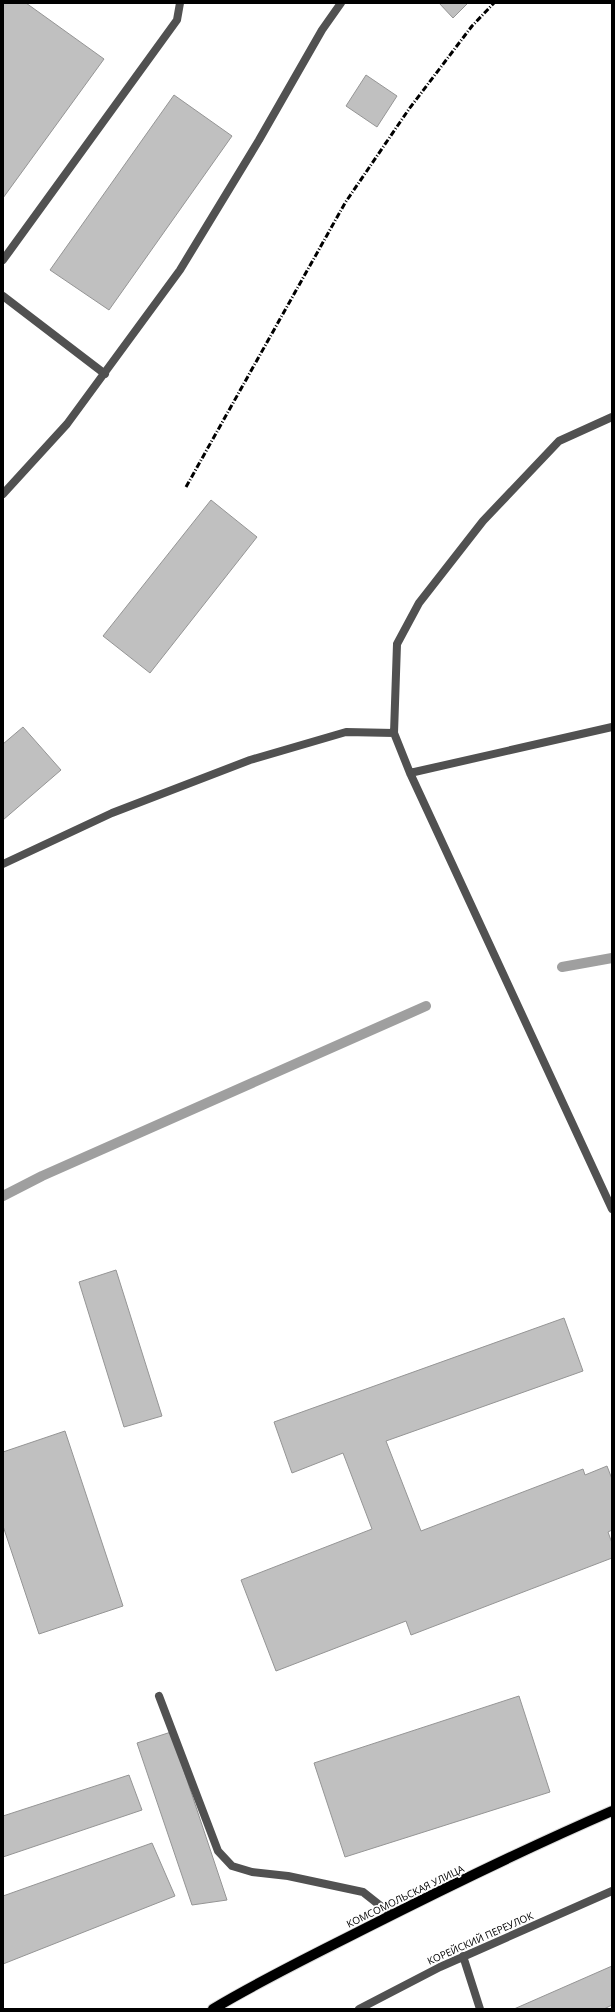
<svg xmlns="http://www.w3.org/2000/svg" width="615" height="2012" viewBox="0 0 615 2012" font-family="'Open Sans',sans-serif">
<style>
.lines{fill:none;stroke-linecap:round;stroke-linejoin:round}
.stream{stroke:#9f9f9f;stroke-width:10}
.building{fill:#c0c0c0;stroke:#959595}
.primary-casing{stroke:#dbdbdb;stroke-width:12}
.lane{stroke:#515151;stroke-width:8}
.primary{stroke:#000;stroke-width:10}
.rail{stroke:#000;stroke-width:3;stroke-dasharray:6 2 1 2;stroke-linecap:butt}
.labels{text-anchor:middle;dominant-baseline:central;stroke-width:3.5;stroke-linejoin:round;paint-order:stroke}
.street-label{font-size:10px;fill:#000;stroke:#fff}
</style>
<rect width="100%" height="100%" fill="#fff"/>
<g class="lines">
<path class="stream" d="M562,967L612,958
M3,1196L42,1176L426,1006"/>
</g>
<path class="building" d="M3,3H26L104,59L3,198Z
M439,3H468L453,18Z
M366,75L397,96L377,127L346,106Z
M174,95L232,136L109,310L50,270Z
M211,500L257,537L150,673L103,636Z
M23,727L61,770L3,820V744Z
M116,1270L162,1416L124,1427L79,1282Z
M564,1318L583,1371L386,1441L421,1531L583,1469L585,1475L607,1466L612,1479V1530L608,1532L612,1543V1558L411,1635L406,1621L276,1671L241,1580L372,1529L343,1453L292,1473L274,1422Z
M65,1431L123,1606L39,1634L3,1526V1452Z
M519,1696L550,1792L345,1857L314,1763Z
M171,1732L227,1900L192,1905L137,1743Z
M129,1775L142,1810L3,1857V1816Z
M152,1843L175,1896L3,1964V1896Z
M612,1966V2005L604,2009H514Z"/>
<g class="lines">
<defs>
<path id="primary" d="M213,2009C263,1979 315,1954 366,1928C447,1887 529,1847 612,1811"/>
</defs>
<use href="#primary" class="primary-casing"/>
<path class="lane" d="M3,260L177,20L180,3
M3,296L105,374
M612,417L559,441L483,521L419,603L397,644L394,733L410,773L612,1209
M3,494L67,424L180,270L259,140L322,30L341,3
M410,773L612,727
M3,864L112,813L250,760L346,732L394,733
M159,1696L218,1851L232,1866L252,1872L288,1876L363,1892L392,1915
M463,1956L480,2009
M359,2009L440,1967L612,1891"/>
<use href="#primary" class="primary"/>
<path class="rail" d="M186,487L345,203L409,109L472,26L494,3"/>
</g>
<g class="labels">
<g class="street-label">
<text transform="translate(405 1896) rotate(-26)">КОМСОМОЛЬСКАЯ УЛИЦА</text>
<text transform="translate(480 1938) rotate(-24)">КОРЕЙСКИЙ ПЕРЕУЛОК</text>
</g>
</g>
<rect width="615" height="2012" fill="none" stroke="#000000" stroke-width="8"/>
</svg>
